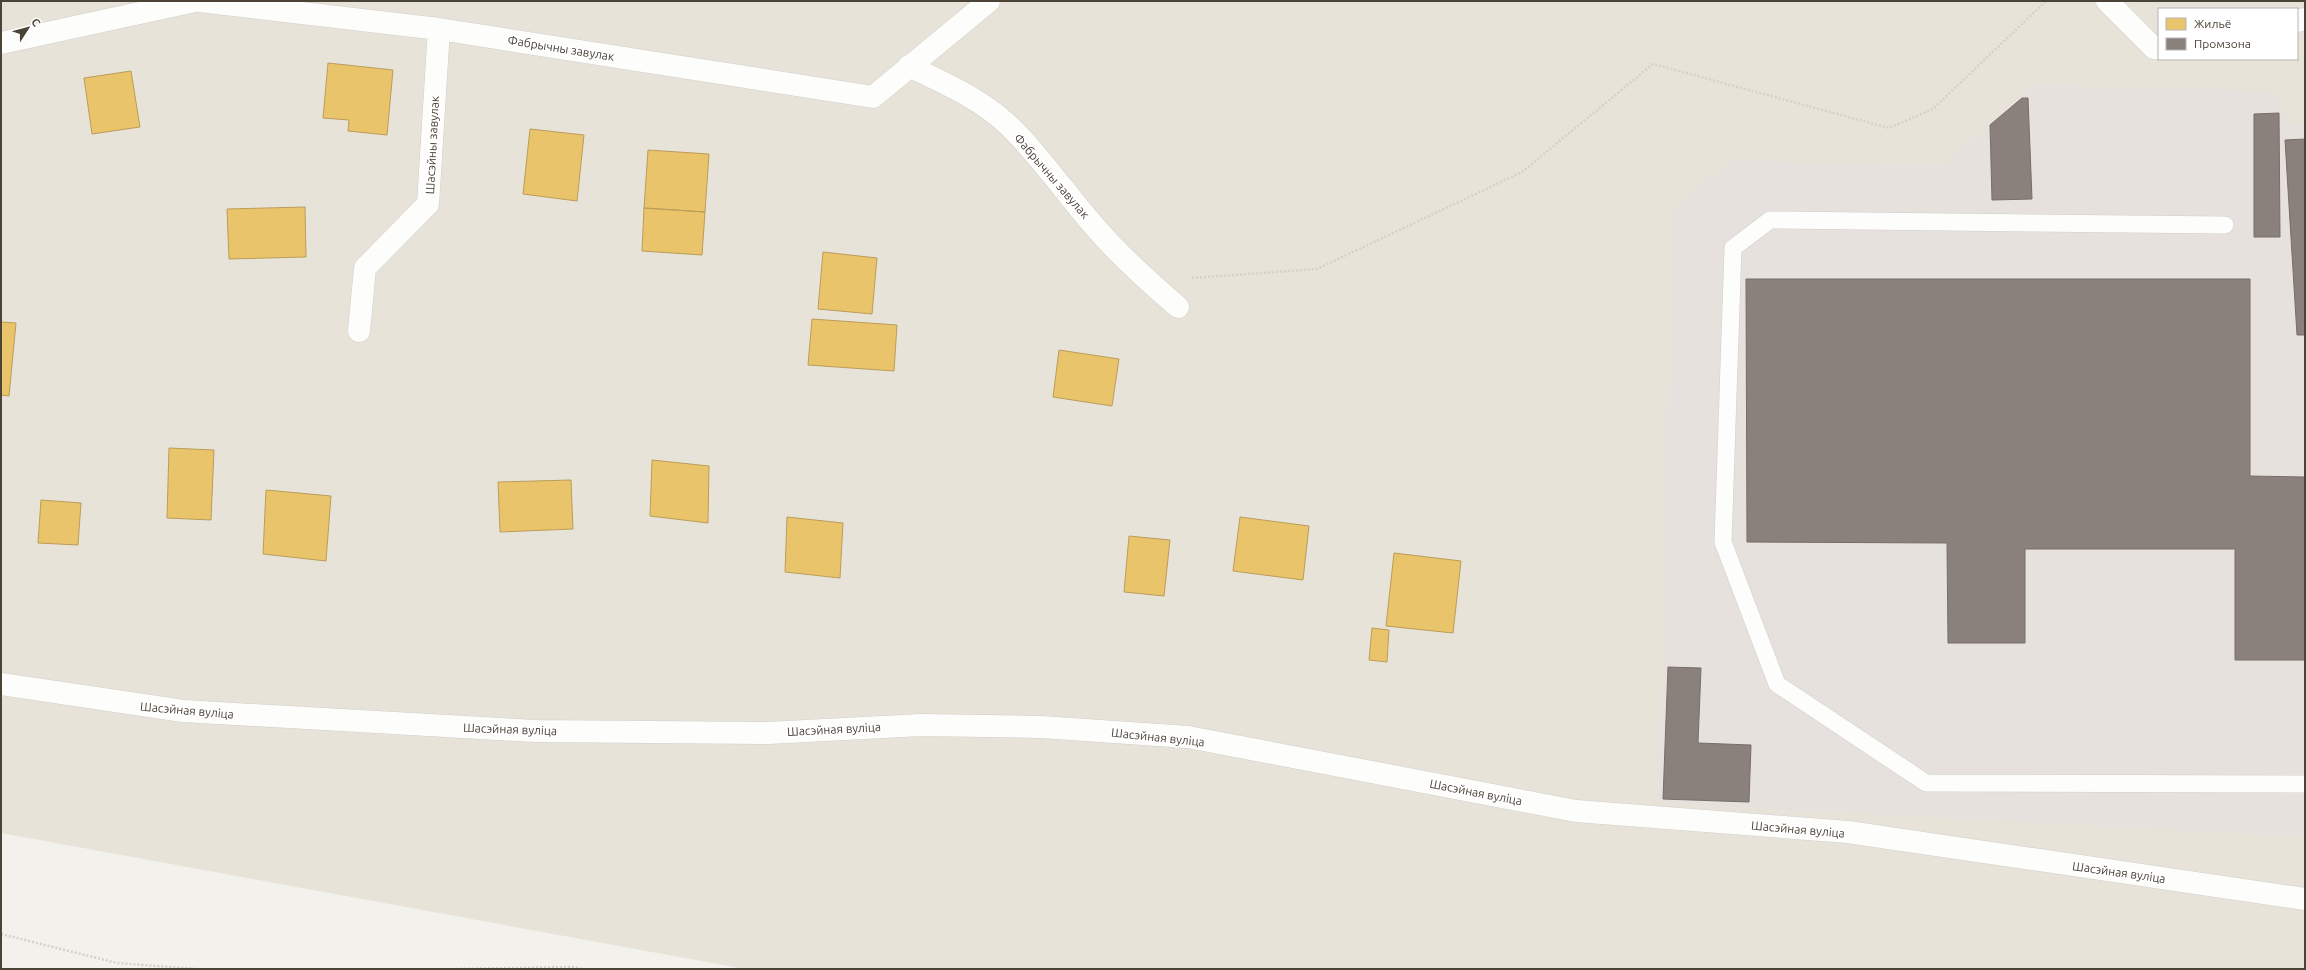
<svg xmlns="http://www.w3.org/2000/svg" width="2306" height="970" viewBox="0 0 2306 970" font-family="Ubuntu,sans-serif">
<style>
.residential{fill:#e8e3d9;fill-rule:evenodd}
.industrial{fill:#e6e1dc}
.homes{fill:#e9c46a;stroke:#ba9d5a}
.industry{fill:#8a817c;stroke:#776e67}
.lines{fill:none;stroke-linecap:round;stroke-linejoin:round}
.service-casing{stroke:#d1cfca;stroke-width:18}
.minor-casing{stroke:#d1cfca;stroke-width:23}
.path{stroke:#d3d1cb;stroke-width:2.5;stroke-dasharray:2 2;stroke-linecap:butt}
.service{stroke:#fdfdfc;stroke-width:17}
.minor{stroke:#fdfdfc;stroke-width:22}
.labels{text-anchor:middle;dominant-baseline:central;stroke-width:4;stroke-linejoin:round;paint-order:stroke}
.street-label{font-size:12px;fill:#4b4336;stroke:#fff}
</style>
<rect width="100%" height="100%" fill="#f3f1ec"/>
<path class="residential" d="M1,1H2305V969H745L1,833ZM2159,9H2297V59H2159Z"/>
<path class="industrial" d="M2036,85L2276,91L2290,123L2305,122V837L1658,803L1672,209L1729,161L1943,164Z"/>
<path class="homes" d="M328,63L393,70L387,135L348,131L349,120L323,118Z
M131,71L140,127L92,134L84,78Z
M530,129L584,135L577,201L523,194Z
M648,150L709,154L705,212L644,208Z
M305,207L306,257L229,259L227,209Z
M644,208L705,212L702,255L642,251Z
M823,252L877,258L872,314L818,309Z
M812,319L897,325L894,371L808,365Z
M1,322L16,323L9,396L1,395Z
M1059,350L1119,359L1112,406L1053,397Z
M169,448L214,450L211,520L167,518Z
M652,460L709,466L708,523L650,516Z
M571,480L573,529L500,532L498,482Z
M266,490L331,496L326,561L263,554Z
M41,500L81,503L78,545L38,543Z
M787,517L843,523L840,578L785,572Z
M1240,517L1309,526L1303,580L1233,571Z
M1129,536L1170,540L1164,596L1124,592Z
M1394,553L1461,561L1453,633L1386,626Z
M1372,628L1389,630L1387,662L1369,660Z"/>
<path class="industry" d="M2022,98H2028L2032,199L1992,200L1990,125Z
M2279,113L2280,237H2254V114Z
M2305,139V335H2297L2285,140Z
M1746,279H2250V476L2305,477V660H2235V549H2025V643H1948L1947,543L1747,542Z
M1668,667L1701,668L1698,743L1751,745L1749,802L1663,799Z"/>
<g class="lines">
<defs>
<path id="service" d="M2225,225L1770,220L1733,248L1723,542L1777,684L1926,783L2305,784"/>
<path id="minor" d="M200,1L439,29L873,97L989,1
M2107,1L2154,48H2159
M2297,21L2305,19
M1,43L195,1
M909,66C942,82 979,98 1006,123C1039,154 1065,193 1095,227C1120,256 1149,282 1178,307
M359,331L365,268L428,204L439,29
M1,684L183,711L534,731L768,733L921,725L1041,727L1188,737L1576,811L1848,832L2305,899"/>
</defs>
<use href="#service" class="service-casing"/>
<use href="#minor" class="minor-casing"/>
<path class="path" d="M1192,278L1317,269L1522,172L1653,64L1889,128L1933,109L2046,1
M1,934L117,963L197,969
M452,969L573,967L582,969"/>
<use href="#service" class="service"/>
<use href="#minor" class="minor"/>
</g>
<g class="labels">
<g class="street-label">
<text transform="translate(561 48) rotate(9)">Фабрычны завулак</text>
<text transform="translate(432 145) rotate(-87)">Шасэйны завулак</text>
<text transform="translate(1052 176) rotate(49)">Фабрычны завулак</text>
<text transform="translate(187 710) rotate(5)">Шасэйная вуліца</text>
<text transform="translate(510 729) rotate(2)">Шасэйная вуліца</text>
<text transform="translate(834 729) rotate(-3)">Шасэйная вуліца</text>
<text transform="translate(1158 737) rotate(6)">Шасэйная вуліца</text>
<text transform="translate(1476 792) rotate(11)">Шасэйная вуліца</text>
<text transform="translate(1798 829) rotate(5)">Шасэйная вуліца</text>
<text transform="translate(2119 872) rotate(8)">Шасэйная вуліца</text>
</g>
</g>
<rect width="2306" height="970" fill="none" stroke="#4b4336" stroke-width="4"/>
<rect x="2158" y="8" width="140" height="52" fill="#ffffff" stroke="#b7b4af"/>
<rect x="2166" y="18" width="20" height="12" fill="#e9c46a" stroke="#b7b4af"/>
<text x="2194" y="28" font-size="12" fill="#4b4336">Жильё</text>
<rect x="2166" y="38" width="20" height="12" fill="#8a817c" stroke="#b7b4af"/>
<text x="2194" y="48" font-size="12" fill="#4b4336">Промзона</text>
<g transform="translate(28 28) rotate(54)" stroke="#ffffff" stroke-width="3" paint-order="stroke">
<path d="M0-3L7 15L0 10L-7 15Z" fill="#4b4336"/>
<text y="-6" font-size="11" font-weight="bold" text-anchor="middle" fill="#4b4336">С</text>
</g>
</svg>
